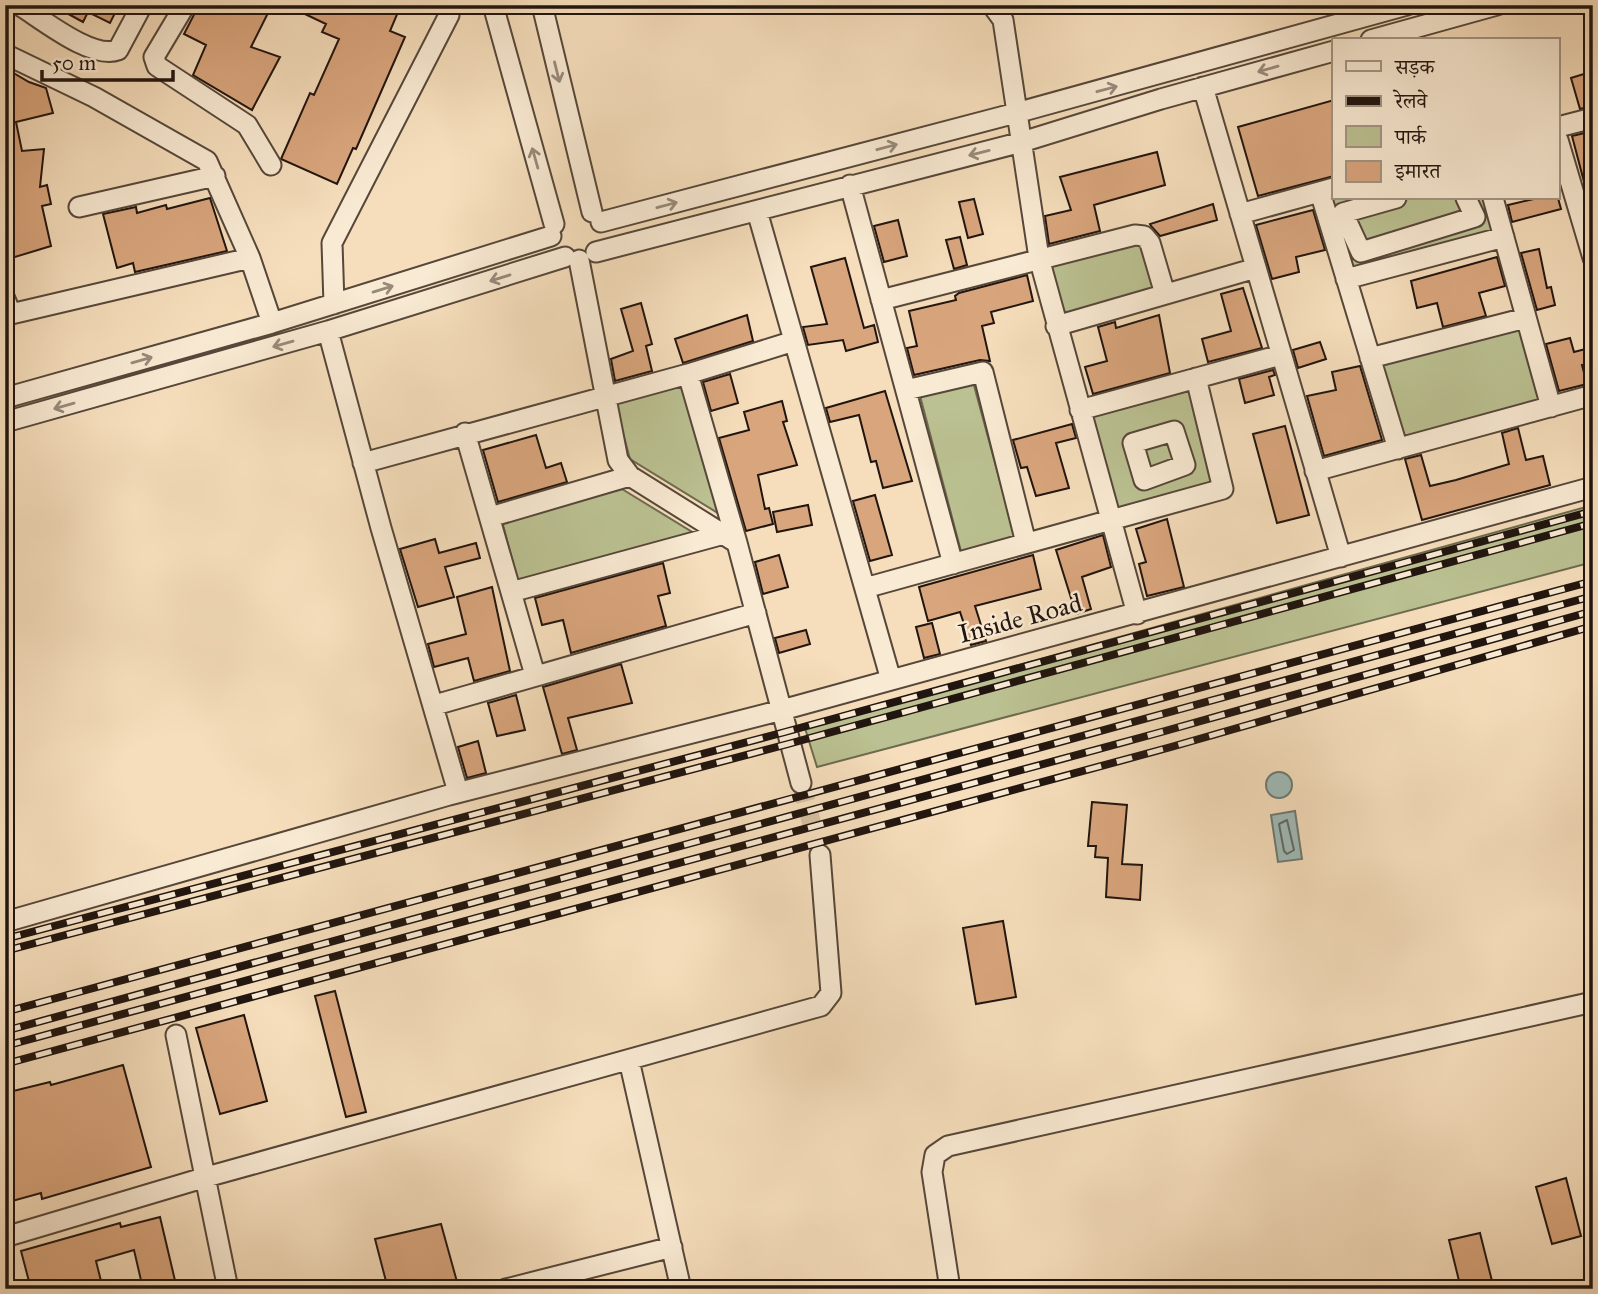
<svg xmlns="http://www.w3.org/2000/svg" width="1598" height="1294" viewBox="0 0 1598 1294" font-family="'IM FELL Great Primer','Noto Serif Devanagari',serif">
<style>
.green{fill:#bbc192;stroke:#6e6b50;stroke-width:2}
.water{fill:#9fbbb8;stroke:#6d7974;stroke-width:2}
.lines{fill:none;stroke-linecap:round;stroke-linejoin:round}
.shore{stroke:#606864;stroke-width:2}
.building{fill:#d9a57d;stroke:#21150f;stroke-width:2}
.minor-tunnel{stroke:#d6c0a2;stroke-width:19;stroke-dasharray:19 10;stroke-linecap:butt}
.minor-casing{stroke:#56473a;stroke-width:23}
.minor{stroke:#f9ead3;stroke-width:19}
.rail-casing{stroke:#21150f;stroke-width:8}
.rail{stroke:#f9ead3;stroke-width:5;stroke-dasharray:16;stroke-linecap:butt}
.oneway{stroke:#988a7b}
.labels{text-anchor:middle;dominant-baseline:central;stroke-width:5;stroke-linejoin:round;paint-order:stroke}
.street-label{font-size:26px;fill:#21150f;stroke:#f9ead3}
</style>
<rect width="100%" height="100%" fill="#f6debc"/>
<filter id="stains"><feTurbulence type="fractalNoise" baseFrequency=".00286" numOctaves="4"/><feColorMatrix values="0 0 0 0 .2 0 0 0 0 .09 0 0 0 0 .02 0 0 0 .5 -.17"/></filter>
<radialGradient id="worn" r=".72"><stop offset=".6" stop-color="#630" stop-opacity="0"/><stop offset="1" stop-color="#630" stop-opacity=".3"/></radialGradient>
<path class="green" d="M1329,196L1483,198L1492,231L1349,270Z
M1141,235L1156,291L1061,316L1046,260Z
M1522,326L1542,401L1400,440L1380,364Z
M972,378L1017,544L963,559L919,392Z
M682,381L721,515L630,459L614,401Z
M1191,390L1217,486L1117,513L1092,417Z
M622,489L697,535L518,583L502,521Z
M1593,505V562L817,767L804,725Z"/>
<path class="water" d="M1266 785a13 13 0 1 1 26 0a13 13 0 1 1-26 0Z
M1295,811L1302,859L1278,862L1271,815Z"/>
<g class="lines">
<path class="shore" d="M1287,820L1294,850L1287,854L1284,851L1279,824Z"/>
</g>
<path class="building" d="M52,5H119L110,23L88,12L83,22Z
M199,5H272L251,47L280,57L252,110L193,75L206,45L184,34Z
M286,5H401L390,31L405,37L356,149L353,148L337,184L281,159L310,93L314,95L339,39L322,32L326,24Z
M5,68L29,82L46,88L53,113L16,122L22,151L44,149L40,187L47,185L51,204L42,206L51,246L5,260Z
M1587,73L1593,106L1580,109L1571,78Z
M1334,100V176L1258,196L1238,127Z
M1593,131V196L1588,197L1572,136Z
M1157,152L1165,185L1094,205L1100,231L1049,244L1045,216L1071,210L1060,177Z
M210,198L227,251L135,272L133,263L117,268L103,214L136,207L137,213L166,205L167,209Z
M1538,198H1558L1561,209L1512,222L1508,205Z
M974,199L983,234L968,238L959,202Z
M1213,204L1217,220L1160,236L1151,226L1150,224Z
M1313,210L1325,250L1296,257L1299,272L1272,279L1256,225Z
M898,220L907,256L884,262L874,226Z
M960,237L967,265L954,269L946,240Z
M1539,249L1547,288L1551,287L1555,305L1537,310L1521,253Z
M1497,257L1505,286L1479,293L1486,316L1443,327L1437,303L1417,308L1411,281Z
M845,258L864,328L874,325L878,342L846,351L843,340L808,345L803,327L827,324L811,267Z
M1027,275L1033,301L991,312L994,323L982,326L990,361L980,360L914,375L907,348L917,346L909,311L956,300L955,296L959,293Z
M1243,288L1262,348L1208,362L1202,339L1231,331L1221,294Z
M641,303L652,344L646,346L652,371L615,381L611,359L633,351L621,309Z
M747,315L753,341L683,363L675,339Z
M1159,315L1170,373L1093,394L1085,367L1107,361L1098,327L1115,322L1116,328Z
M1570,338L1574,352L1593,347V363L1582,365L1587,384L1559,391L1546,344Z
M1320,342L1326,359L1298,368L1293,350Z
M1360,366L1382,440L1324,456L1307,396L1336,390L1332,372Z
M1273,370L1275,375L1269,377L1274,395L1245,403L1239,379Z
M730,374L738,403L711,411L703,382Z
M885,391L912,481L883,488L876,461L871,462L859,415L830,422L826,408Z
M782,401L787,421L783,422L797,465L758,475L765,509L769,508L773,524L746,531L719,438L749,430L744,412Z
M1072,424L1076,438L1056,443L1069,488L1036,496L1027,467L1021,468L1013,440Z
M1285,426L1309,515L1277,523L1253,434Z
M1518,428L1526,460L1543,456L1550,485L1422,520L1405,459L1421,455L1430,486L1456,480L1509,464L1502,433Z
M536,435L546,468L561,463L567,482L498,502L483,450Z
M875,495L892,555L870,561L853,501Z
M808,505L812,525L777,532L773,512Z
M1167,519L1184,587L1147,596L1139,564L1146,562L1136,529Z
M1103,535L1111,567L1082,577L1091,609L1076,614L1056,550Z
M435,539L439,553L476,543L480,558L445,567L454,597L418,607L400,549Z
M779,555L788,587L763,594L755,562Z
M1033,555L1041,589L975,606L986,641L971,645L960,612L928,621L919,587Z
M663,563L670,593L658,596L666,626L571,653L563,620L542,625L535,598Z
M492,587L510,671L474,681L468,658L434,667L428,644L466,634L457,597Z
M932,623L940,654L924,658L916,627Z
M806,630L810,644L779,653L775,638Z
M621,664L632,703L568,718L577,750L562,754L543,687Z
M516,695L525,730L497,736L488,703Z
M478,741L486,773L467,778L458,747Z
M1092,802L1127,805L1122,864L1142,865L1140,900L1106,897L1108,858L1095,857L1096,846H1088Z
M1003,921L1016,997L976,1004L963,928Z
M335,991L366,1112L346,1117L315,996Z
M244,1015L267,1101L220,1114L196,1028Z
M123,1065L151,1167L42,1199L41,1193L5,1203V1093L50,1082L51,1085Z
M1566,1178L1581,1236L1552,1244L1536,1187Z
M160,1217L177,1289H143L134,1250L96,1261L103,1289H31L21,1251L120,1223L121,1227Z
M441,1224L459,1289H388L375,1239Z
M1480,1233L1494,1289H1461L1449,1240Z"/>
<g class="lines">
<path class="minor-tunnel" d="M801,783L820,855"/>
<defs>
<path id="minor" d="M19,5C42,19 92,60 118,50L142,5
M185,5L154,57L157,66L247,125L271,165
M493,5L554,224
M542,5L592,212
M992,5L1003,20L1039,258L1137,614
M1371,40L1497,5
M5,54L94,97L207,161L250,258
M1203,87L1341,557
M1558,127L1593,118
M1558,140L1593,258
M850,185L953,564
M1320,192L1398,449
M1396,198L1343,213L1361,252L1475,217L1466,198
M1493,198L1551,407
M79,207L215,176
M757,211L891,680
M1240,214L1334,188
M601,222L1016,113L1407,5
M596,252L1022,142L1161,99L1334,51
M579,260L618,460L630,476L737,543L801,783
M1346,279L1504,237
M5,299L11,314L250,258L272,323
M881,300L1135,235L1144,236L1150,243L1165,294
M334,304L332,243L449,15L445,5
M1056,326L1256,268
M328,331L381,528L458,792
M1370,358L1526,318
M688,374L737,543
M906,390L983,372L1026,543
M5,398L272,323L551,236
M1080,410L1281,355
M5,422L328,331L565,257
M1174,431L1185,465L1144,480L1133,443Z
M465,433L535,675
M363,463L688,374L794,341
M1315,471L1593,395
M490,517L630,476
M865,588L1223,489L1196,378
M511,592L724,534
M435,705L756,613
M5,922L449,795L782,710L1593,487
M176,1035L228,1289
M629,1060L681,1289
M5,1237L203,1178L821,1006L831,993L820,855
M506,1289L672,1247
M950,1289L932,1172L935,1155L948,1146L1593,1002"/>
</defs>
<use href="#minor" class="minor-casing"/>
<use href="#minor" class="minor"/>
<defs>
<path id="rail" d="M5,939L785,732L1593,511
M5,951L788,744L1593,523
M5,1012L1593,581
M5,1031L1593,596
M5,1046L1165,731L1593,611
M5,1064L1171,747L1593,626"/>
</defs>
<use href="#rail" class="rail-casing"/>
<use href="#rail" class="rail"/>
</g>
<defs><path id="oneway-shaft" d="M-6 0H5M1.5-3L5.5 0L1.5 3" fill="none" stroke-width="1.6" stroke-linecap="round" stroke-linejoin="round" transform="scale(1.75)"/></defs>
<g class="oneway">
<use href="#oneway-shaft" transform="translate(1268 69) rotate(164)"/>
<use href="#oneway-shaft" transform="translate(557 72) rotate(76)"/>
<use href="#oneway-shaft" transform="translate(1107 89) rotate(-15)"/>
<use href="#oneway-shaft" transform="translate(887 147) rotate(-15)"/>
<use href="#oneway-shaft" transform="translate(979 153) rotate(166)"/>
<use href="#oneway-shaft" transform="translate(535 158) rotate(-106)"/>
<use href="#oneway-shaft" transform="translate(667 205) rotate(-15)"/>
<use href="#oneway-shaft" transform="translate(500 278) rotate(163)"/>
<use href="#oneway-shaft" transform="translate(383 289) rotate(-17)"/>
<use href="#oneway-shaft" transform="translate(283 344) rotate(164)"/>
<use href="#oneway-shaft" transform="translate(142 360) rotate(-16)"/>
<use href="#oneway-shaft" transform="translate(64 406) rotate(164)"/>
</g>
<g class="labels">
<g class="street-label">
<text transform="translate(1020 618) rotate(-15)">Inside Road</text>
</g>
</g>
<rect width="1598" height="1294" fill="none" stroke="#f6debc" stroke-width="28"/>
<rect x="7" y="7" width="1584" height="1280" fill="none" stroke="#21150f" stroke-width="3.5"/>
<rect x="14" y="14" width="1570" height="1266" fill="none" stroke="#21150f" stroke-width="2"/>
<rect x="1332" y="38" width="228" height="161" fill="#f9ead3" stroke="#a39585" stroke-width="2"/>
<rect x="1346" y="61" width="35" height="10" fill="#f9ead3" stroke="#a39585" stroke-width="2"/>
<text x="1395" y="74" font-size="21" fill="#21150f">सड़क</text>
<rect x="1346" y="96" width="35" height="10" fill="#21150f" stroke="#a39585" stroke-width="2"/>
<text x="1395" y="108" font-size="21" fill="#21150f">रेलवे</text>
<rect x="1346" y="126" width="35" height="21" fill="#bbc192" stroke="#a39585" stroke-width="2"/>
<text x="1395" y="144" font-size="21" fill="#21150f">पार्क</text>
<rect x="1346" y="161" width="35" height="21" fill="#d9a57d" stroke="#a39585" stroke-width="2"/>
<text x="1395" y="178" font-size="21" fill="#21150f">इमारत</text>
<path d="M42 70v10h131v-10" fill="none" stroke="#21150f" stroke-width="3.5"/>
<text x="52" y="70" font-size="21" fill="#21150f" stroke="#f9ead3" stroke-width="5" paint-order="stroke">50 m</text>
<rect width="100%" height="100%" filter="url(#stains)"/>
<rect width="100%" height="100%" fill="url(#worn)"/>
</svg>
